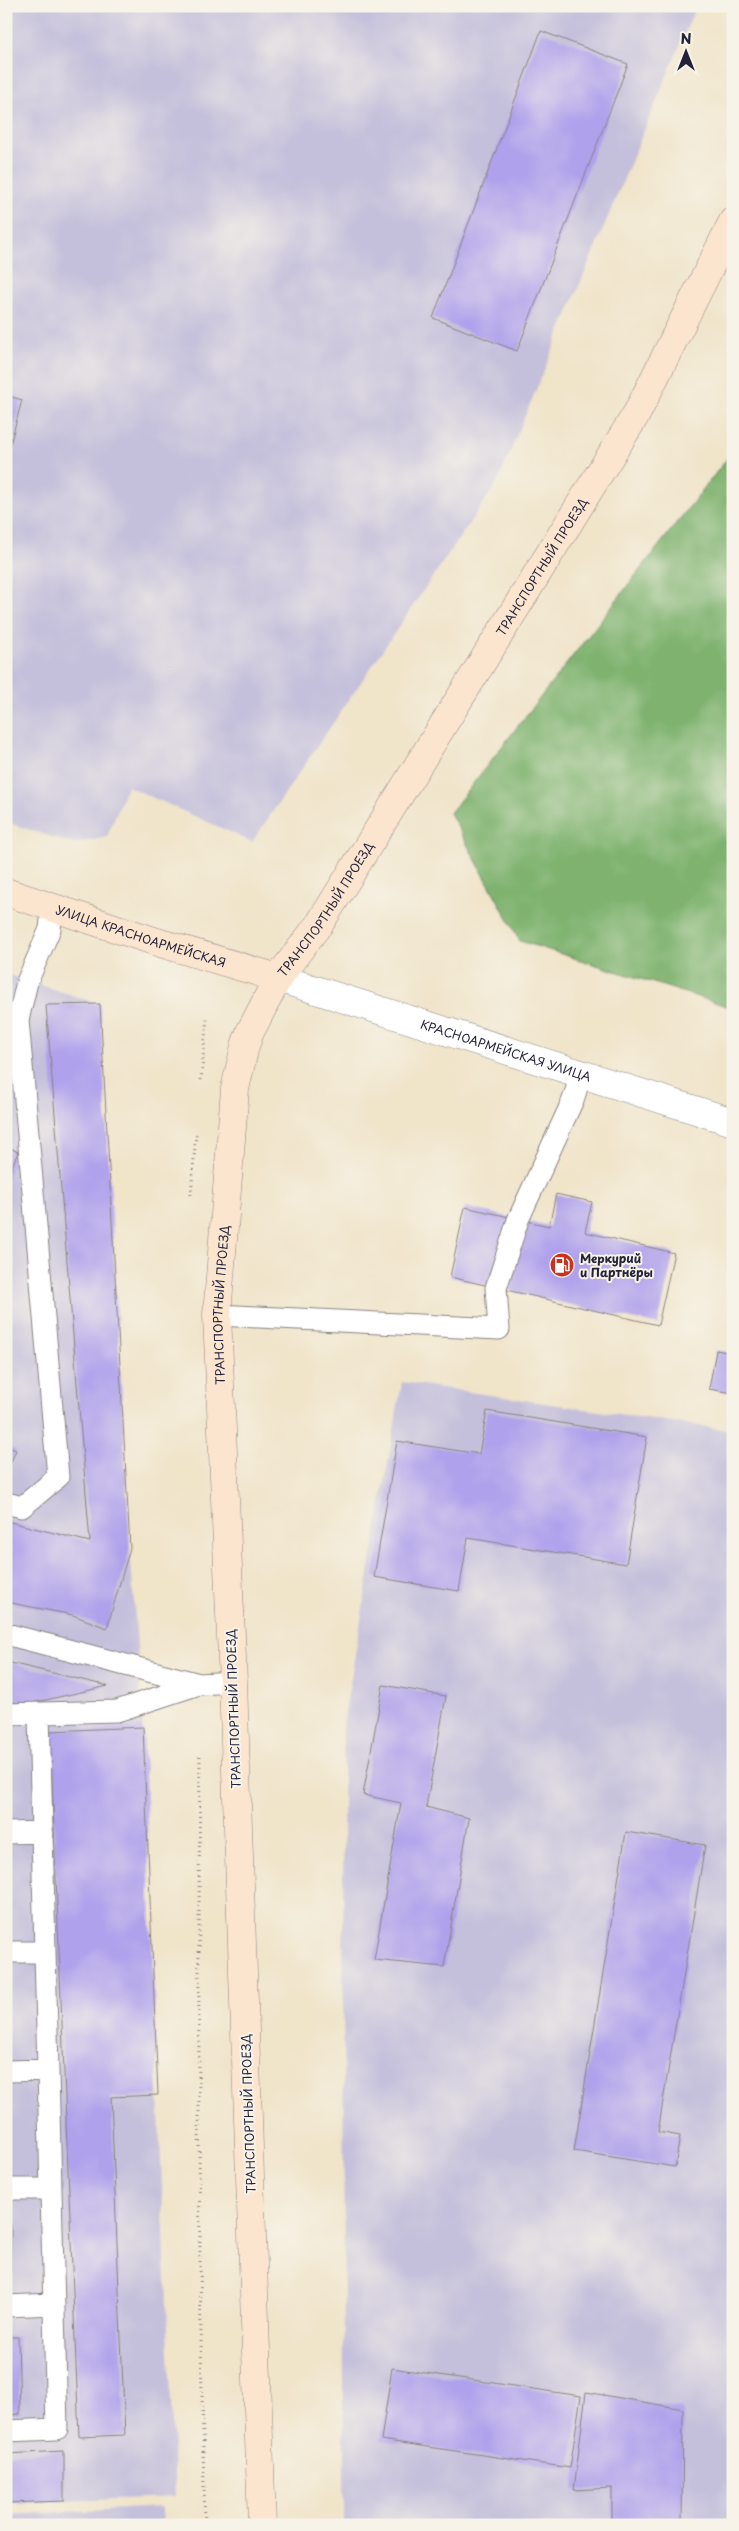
<svg xmlns="http://www.w3.org/2000/svg" width="739" height="2531" viewBox="0 0 739 2531" font-family="'Playpen Sans',sans-serif">
<style>
.industrial{fill:#c4c0db}
.forest{fill:#7eb26e;stroke:#506a54}
.building{fill:#afa1ec}
.lines{fill:none;stroke-linecap:round;stroke-linejoin:round}
.service-casing{stroke:#898382;stroke-width:23}
.tertiary-casing{stroke:#898382;stroke-width:29}
.secondary-casing{stroke:#898382;stroke-width:29}
.path{stroke:#898382;stroke-width:3;stroke-dasharray:1 4;stroke-linecap:butt}
.service{stroke:#fff;stroke-width:21}
.tertiary{stroke:#fff;stroke-width:28}
.secondary{stroke:#fce5cf;stroke-width:28}
.labels{text-anchor:middle;dominant-baseline:central;stroke-width:4;stroke-linejoin:round;paint-order:stroke}
.street-label{font-size:12px;fill:#22223b;stroke:#f7f3e8}
.poi-label{font-size:12px;font-weight:bold;fill:#22223b;stroke:#f7f3e8;text-anchor:start}
</style>
<rect width="100%" height="100%" fill="#f7f3e8"/>
<filter id="ink" filterUnits="userSpaceOnUse"><feTurbulence type="fractalNoise" baseFrequency=".02" numOctaves="2"/><feDisplacementMap in="SourceGraphic" scale="10" xChannelSelector="R" yChannelSelector="G"/><feConvolveMatrix kernelMatrix="1 2 1 2 8 2 1 2 1" color-interpolation-filters="sRGB"/></filter>
<filter id="wash" filterUnits="userSpaceOnUse"><feTurbulence type="fractalNoise" baseFrequency=".0096" numOctaves="4" result="noise"/><feDisplacementMap in="SourceGraphic" scale="20" xChannelSelector="R" yChannelSelector="G"/><feGaussianBlur stdDeviation="1.12" result="paint"/><feColorMatrix in="noise" values="0 0 0 0 0 0 0 0 0 0 0 0 0 0 0 0 0 1.4 0 .05"/><feComposite in="paint" operator="in"/></filter>
<g filter="url(#wash)">
<rect width="100%" height="100%" fill="#f0e4c9"/>
<path class="industrial" d="M6,6H696L498,481L252,842L127,786L107,837L73,844L6,822Z
M6,974L100,1004L130,1548L143,1727L175,2497L6,2503Z
M402,1382L733,1431V2525H344L343,1724Z
M162,2507V2525H6V2515Z"/>
<path class="forest" d="M733,451V1008L520,941L450,813Z"/>
<g id="blocks">
<path class="building" d="M541,31L628,64L517,351L433,318Z
M6,395L22,400L7,456H6Z
M100,1004L130,1548L107,1628L73,1615L6,1602V1521L90,1542L46,1005Z
M6,1146L18,1152L6,1181Z
M556,1194L592,1202L585,1232L674,1253L658,1325L450,1277L465,1207L549,1226Z
M716,1350L733,1353V1393L709,1389Z
M487,1411L647,1437L626,1564L468,1538L459,1591L374,1577L397,1441L479,1454Z
M6,1446L16,1450L6,1474Z
M6,1662L108,1686L23,1705L6,1700Z
M383,1685L446,1696L426,1807L469,1818L444,1967L374,1960L401,1803L363,1795Z
M143,1727L158,2095L111,2097L125,2435L79,2437L50,1731Z
M626,1832L705,1845L658,2132L680,2136L675,2167L574,2151Z
M6,2225H11L10,2290H6Z
M6,2337H18L20,2414L6,2415Z
M392,2368L581,2396L570,2468L381,2440Z
M586,2392L683,2409L682,2525H612V2488L574,2490Z
M64,2451V2501L6,2503V2454Z"/>
</g>
</g>
<g filter="url(#ink)">
<use href="#blocks" fill-opacity="0" stroke="#898382" stroke-width="1"/>
<g class="lines">
<defs>
<path id="service" d="M217,1315L499,1329L496,1288L518,1220L573,1100L581,1075
M6,1503L22,1507L58,1477L18,1020L27,982L50,929L52,909
M6,1634L199,1684L233,1682
M6,1714L117,1711L199,1684
M6,1833L42,1832
M6,1952H45
M6,2071L48,2070
M6,2189H51
M6,2306L54,2304
M6,2431L57,2429L39,1713"/>
<g id="tertiary">
<path id="s1" d="M278,978L733,1122"/>
</g>
<g id="secondary">
<path id="s2" d="M6,892L157,942L278,978"/>
<path id="s3" d="M262,2525L233,1682L217,1315L235,1089L245,1046L250,1032L278,978L320,923L637,413L733,221"/>
</g>
</defs>
<use href="#service" class="service-casing"/>
<use href="#tertiary" class="tertiary-casing"/>
<use href="#secondary" class="secondary-casing"/>
<path class="path" d="M201,1080L207,1018
M191,1195L196,1134
M200,1756C198,2012 198,2268 205,2525"/>
<use href="#service" class="service"/>
<use href="#tertiary" class="tertiary"/>
<use href="#secondary" class="secondary"/>
</g>
</g>
<defs>
<symbol id="fuel-disc" viewBox="-11 -11 22 22"><circle r="9.5" fill="#c8321e" stroke="#f7f3e8"/><path d="M-5.5-6h7V0h2V4h1.3V-2.5L3-4.5l.8-.8L6-3V5H2.5V1h-1V6h-7ZM-4.2-4.7v3.2H.2V-4.7Z" fill="#fff"/></symbol>
</defs>
<g fill-rule="evenodd">
<use href="#fuel-disc" x="548" y="1251" width="28" height="28"/>
</g>
<g class="labels">
<g class="street-label">
<text stroke="none"><textPath href="#s3" startOffset="2046">ТРАНСПОРТНЫЙ ПРОЕЗД</textPath></text>
<text stroke="none"><textPath href="#s3" startOffset="1641">ТРАНСПОРТНЫЙ ПРОЕЗД</textPath></text>
<text stroke="none"><textPath href="#s2" startOffset="142">УЛИЦА КРАСНОАРМЕЙСКАЯ</textPath></text>
<text stroke="none"><textPath href="#s1" startOffset="239">КРАСНОАРМЕЙСКАЯ УЛИЦА</textPath></text>
<text stroke="none"><textPath href="#s3" startOffset="1221">ТРАНСПОРТНЫЙ ПРОЕЗД</textPath></text>
<text transform="translate(233 1709) rotate(-92)">ТРАНСПОРТНЫЙ ПРОЕЗД</text>
<text transform="translate(248 2114) rotate(-92)">ТРАНСПОРТНЫЙ ПРОЕЗД</text>
</g>
<g class="poi-label">
<text x="580" y="1258">Меркурий<tspan x="580" dy="14">и Партнёры</tspan></text>
</g>
</g>
<rect width="739" height="2531" fill="none" stroke="#f7f3e8" stroke-width="25"/>
<g transform="translate(686 52)" stroke="#f7f3e8" stroke-width="4" paint-order="stroke">
<path d="M0-4L9 19L0 12L-9 19Z" fill="#22223b"/>
<text y="-8" font-size="14" font-weight="bold" text-anchor="middle" fill="#22223b">N</text>
</g>
</svg>
